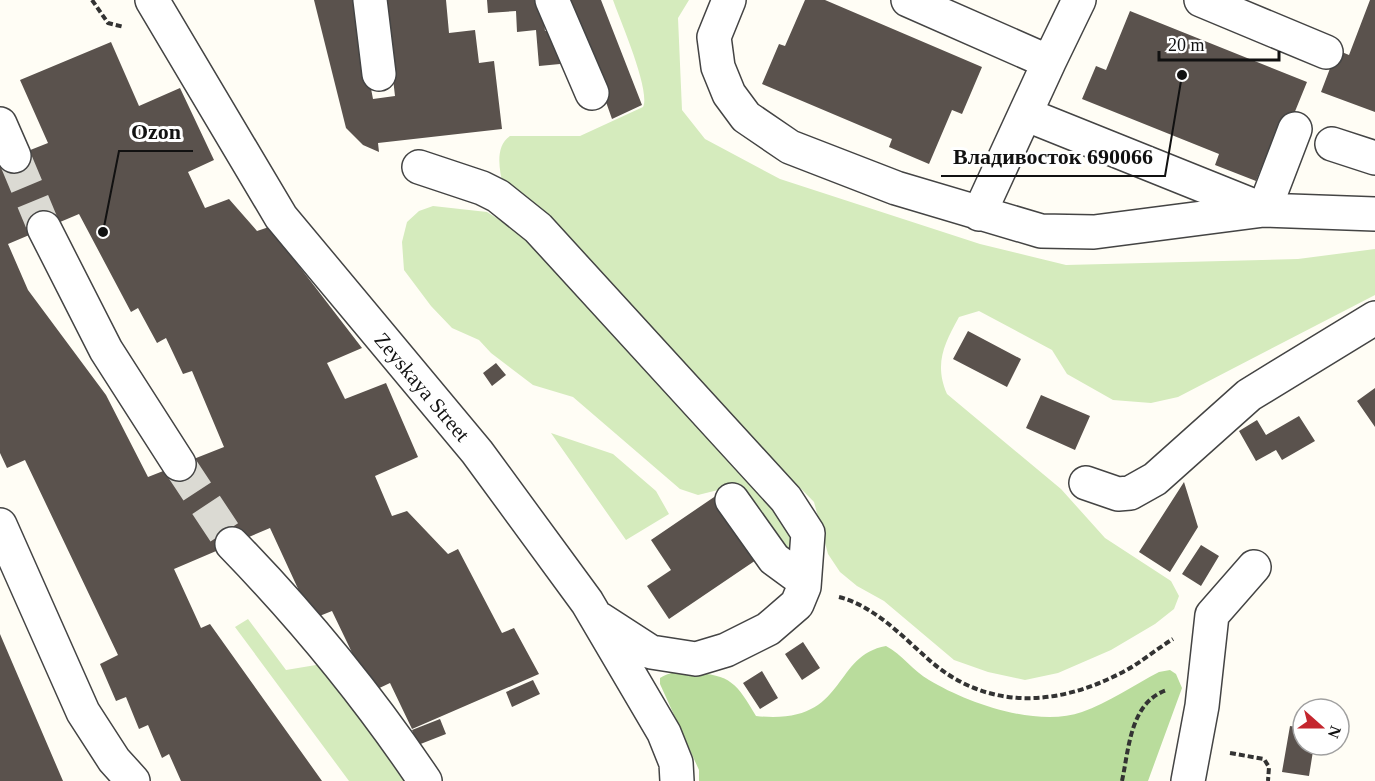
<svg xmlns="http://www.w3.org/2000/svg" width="1375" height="781" viewBox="0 0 1375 781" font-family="Georgia,serif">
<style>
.green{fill:#d5ebbd}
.forest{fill:#b9dc9c}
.building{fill:#5a524d;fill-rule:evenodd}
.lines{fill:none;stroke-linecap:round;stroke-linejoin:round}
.minor-tunnel{stroke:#dbdad3;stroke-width:33;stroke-dasharray:33 16;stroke-linecap:butt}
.minor-casing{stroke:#444;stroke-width:36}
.path{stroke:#333;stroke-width:4;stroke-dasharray:6 3;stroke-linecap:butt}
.minor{stroke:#fff;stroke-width:33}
.labels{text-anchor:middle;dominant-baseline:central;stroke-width:6;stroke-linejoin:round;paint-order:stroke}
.street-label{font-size:21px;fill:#111;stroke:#fff}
.leader{fill:none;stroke:#111;stroke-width:2}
.callout-dot{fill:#111;stroke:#fff;stroke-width:2}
.callout-label{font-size:22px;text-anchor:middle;font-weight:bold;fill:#111;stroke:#fff;stroke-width:6;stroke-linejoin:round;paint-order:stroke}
</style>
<rect width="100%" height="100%" fill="#fffdf5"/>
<path class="green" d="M613,0H689L678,18L682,110L705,139L780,179L980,244L1066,265L1298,259L1375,249V295L1178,397L1151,403L1113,400L1067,374L1052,350L979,311L959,317C944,344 934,364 947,394L1061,489L1105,538L1171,581L1179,596L1174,609L1155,624L1111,650L1058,673L1025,680L988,672L954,660L884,601L857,586L840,572L828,554L814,502L503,185C499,169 495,146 510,136H580L643,107C651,91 620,20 613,0Z
M433,206L487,212L522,234L797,532L791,554L722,489L698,495L680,489L573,397L533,385L491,353L479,340L452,328L431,306L404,270L402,242L407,222L419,211Z
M551,433L613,454L656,491L669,514L626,540Z
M248,619L286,670L322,664L406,781H349L235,627Z"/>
<path class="forest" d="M886,646C902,654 913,671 929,680C967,703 1038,728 1082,712C1108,703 1134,685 1159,672L1170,670L1176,674L1182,688L1148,781H699V770L660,684V678C671,671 679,672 692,673C731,674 737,684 756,716C849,726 830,656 886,646Z"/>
<path class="building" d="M314,0H354L373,99L395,96L384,0H446L449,33L475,30L479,63L494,61L502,129L378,143L379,152L363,145L346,128Z
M487,0H542L545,31L557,30L560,64L539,66L536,30L517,32L516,11L488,13Z
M570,0H601L642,105L612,119Z
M805,0H825L982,67L962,114L952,110L929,164L889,147L892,139L762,84L779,44L785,46Z
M1370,0H1375V112L1321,92L1337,50L1349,55Z
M1130,11L1307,82L1285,136L1276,132L1256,181L1215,165L1219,154L1082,99L1096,66L1106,70Z
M111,42L139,106L180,88L214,160L188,172L205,208L229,199L257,231L269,227L362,348L327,363L345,399L386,383L418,457L375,476L392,516L407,511L448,554L458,549L502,633L514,628L539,674L412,729L390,683L371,692L332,611L312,619L270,528L174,569L201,628L210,624L322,781H181L169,754L162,758L148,725L139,729L126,697L116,701L100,664L118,655L25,460L7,468L0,453V162L48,143L20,80ZM79,214L131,312L138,308L157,343L166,338L183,374L192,371L224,447L148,477L106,395L28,290L8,244Z
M968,331L1021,359L1007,387L953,359Z
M496,363L506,375L492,386L483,373Z
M1375,388V427L1357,401Z
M1041,395L1090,416L1075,450L1026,428Z
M1299,416L1315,441L1282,460L1276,450L1256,461L1239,431L1257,420L1266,435Z
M1184,482L1198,527L1170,572L1139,552Z
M720,493L762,556L669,619L647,586L671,570L651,540Z
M1201,545L1219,556L1201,586L1182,574Z
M0,634L63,781H0Z
M803,642L820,668L802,680L785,654Z
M762,671L778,698L760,709L743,683Z
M533,680L540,694L512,707L506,692Z
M440,719L446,734L418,745L412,730Z
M1290,726L1303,728V745H1314L1309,776L1282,772Z"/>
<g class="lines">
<path class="minor-tunnel" d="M14,156L44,228
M179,464L232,544"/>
<defs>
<path id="minor" d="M152,0L281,217L477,452L587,602L664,733L676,763L677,781
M370,0L379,74
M552,0L592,93
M729,0L714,37L718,67L729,94L746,117L790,147L896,188L1041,231L1094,232L1264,210L1375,214
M908,0L1049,62L1079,0
M1201,0L1326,52
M1025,114L1264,210L1295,129
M0,124L14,156
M1332,144L1375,158
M419,167L482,188L498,196L538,228L786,499L808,533L804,587L797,604L768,629L726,650L696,659L651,652L600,619
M979,214L1049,62
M44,228L106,350L179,464
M1086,483L1118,494L1130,493L1155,479L1249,395L1375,318
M732,500L774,559L804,581
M0,525L83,712L114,760L133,781
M232,544C303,617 368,696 425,781
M1188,781L1202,706L1212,615L1254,567"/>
</defs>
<use href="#minor" class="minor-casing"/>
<path class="path" d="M92,0L108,23L124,27
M839,597C874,606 902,636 928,659C985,710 1054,707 1119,674C1138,665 1155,650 1173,639
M1230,753L1264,759L1269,767L1268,781
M1122,781C1129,749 1130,702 1167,690"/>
<use href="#minor" class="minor"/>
</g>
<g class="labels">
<g class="street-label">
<text transform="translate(422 387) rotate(50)">Zeyskaya Street</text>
</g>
</g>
<path class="leader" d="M103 232L119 151H193M1182 75L1165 176H941"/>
<g class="callout-dot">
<circle cx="103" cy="232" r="6"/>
<circle cx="1182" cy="75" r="6"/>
</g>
<g class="callout-label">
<text x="156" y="139">Ozon</text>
<text x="1053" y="164">Владивосток 690066</text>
</g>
<g transform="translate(1321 727) rotate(111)"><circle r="28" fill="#ffffff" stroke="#a0a0a0" stroke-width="1.5"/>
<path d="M0-4.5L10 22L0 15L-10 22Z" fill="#c4262e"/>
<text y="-9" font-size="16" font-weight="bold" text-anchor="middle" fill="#111111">N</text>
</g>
<path d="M1159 51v9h120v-9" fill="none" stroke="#111111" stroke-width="3"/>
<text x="1168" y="51" font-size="18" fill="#111111" stroke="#ffffff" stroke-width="4.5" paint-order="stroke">20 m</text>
</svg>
